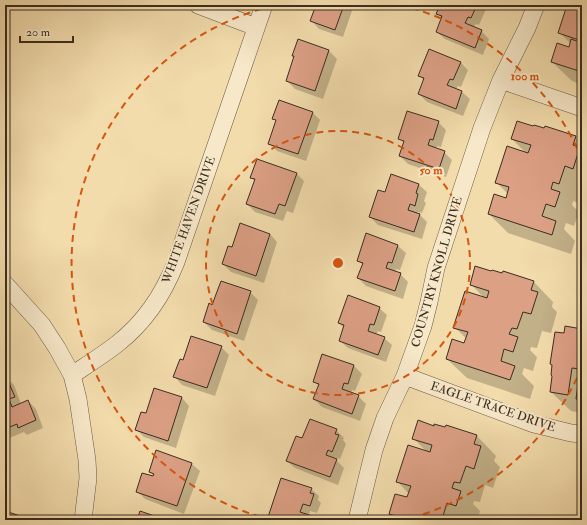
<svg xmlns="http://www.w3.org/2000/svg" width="587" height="525" viewBox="0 0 587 525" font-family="'IM FELL Double Pica',serif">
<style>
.shadow{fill:#0003}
.building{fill:#dca085;stroke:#3a2d21}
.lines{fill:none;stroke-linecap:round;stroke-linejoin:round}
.minor-casing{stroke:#685944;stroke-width:18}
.minor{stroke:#f7e8c9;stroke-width:17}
.ring{fill:none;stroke:#d7550e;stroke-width:2;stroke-dasharray:7 5}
.labels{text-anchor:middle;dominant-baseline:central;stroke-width:4;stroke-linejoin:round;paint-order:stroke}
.street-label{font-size:12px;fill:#3a2d21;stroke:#f7e8c9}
.centre{fill:#d7550e;stroke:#f7e8c9;stroke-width:2}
.ring-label{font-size:12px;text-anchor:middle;font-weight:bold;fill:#d7550e;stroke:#f7e8c9;stroke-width:4;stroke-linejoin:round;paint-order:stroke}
</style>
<rect width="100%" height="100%" fill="#f3dcac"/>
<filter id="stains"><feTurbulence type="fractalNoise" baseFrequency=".005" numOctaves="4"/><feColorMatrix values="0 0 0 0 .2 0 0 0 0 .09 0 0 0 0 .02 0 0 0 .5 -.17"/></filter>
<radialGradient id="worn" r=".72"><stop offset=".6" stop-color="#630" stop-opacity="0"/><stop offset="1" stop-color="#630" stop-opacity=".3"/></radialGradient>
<path class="shadow" d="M317,5H354L343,37L319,29L312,21Z
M441,5H483L486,9L479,25L476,24L474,27L481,31L489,39L483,55L445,39L437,32L442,19L438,14Z
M568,5H582V85L572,81L552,62L569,49L571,44L559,32Z
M299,40L329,51L337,59L323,99L295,89L287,81Z
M460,62L468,70L461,87L458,86L456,89L462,92L470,99L463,116L427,102L419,94L424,81L420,76Z
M312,112L320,120L306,161L277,151L269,143L277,121L274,118Z
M438,122L446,130L441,147L437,146L436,149L444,152L452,160L446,177L408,164L400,156L404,143L399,138Z
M575,137L582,144V192L579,203L573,201L572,205L579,212L574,226L566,223L564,229L575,241L571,254L508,233L489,214L507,199L508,194L496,182L526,153L512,139Z
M296,173L304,181L293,213L287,211L283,221L255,212L247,204L255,181L251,178Z
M419,185L427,192L424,201L426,203L422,213L418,212L417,214H419L427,222L422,239L378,225L370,217L386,194Z
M270,234L277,242L264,283L231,272L223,264L232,248Z
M398,246L406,253L400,270L396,269L395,272L400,274L408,282L403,299L366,286L358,278L363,265L358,260Z
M504,273L534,282L553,302L552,307L557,312L551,333L542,331L537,348L531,347L530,350L537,357L533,371L524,368L522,374L534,386L530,399L467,378L447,359L465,344L467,339L454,327L484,298L471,284L503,274Z
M250,292L258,300L244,341L212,330L204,322L213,306Z
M379,308L387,315L381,332L378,331L376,335L384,338L392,345L386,362L348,348L340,341L344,328L339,323Z
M582,330V413L571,411L551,392L564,334Z
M221,347L229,355L215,396L182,385L175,377L184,361Z
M323,355L354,366L362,374L355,391L352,390L351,393L358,396L366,404L360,421L322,407L314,399L319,386L314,381Z
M6,377L14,385L21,404L28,401L36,409L43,428L27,435L24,432L7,439L5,437V378Z
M182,398L189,406L176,448L144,437L136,429L147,414Z
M435,427L477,436L496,456L494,461L500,467L493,488L485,485L480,502L474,501L473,504L480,511L477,520H397L390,513L408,499L409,494L397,481L427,452L413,438Z
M336,430L344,438L343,440L346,444L340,459L333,457L344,468L338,485L295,468L287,461L303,439Z
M157,451L192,464L200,471L184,514L145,499L137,491L154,478V476L150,472Z
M311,489L319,496L318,500L321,503L317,513L310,511L309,516L315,518L317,520H268Z"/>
<path class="building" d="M316,5H344L335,30L310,21Z
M440,5H477L471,18L468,17L465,23L482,30L475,48L436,32L442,16L436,14Z
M567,5H582V30L579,40L558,33Z
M298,39L329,50L315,91L286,81L294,56H292Z
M571,39L582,43V72L551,62L557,43L569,47Z
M429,49L461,62L453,80L450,79L447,85L462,91L456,109L418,94L424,78L418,76Z
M279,100L313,112L298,154L268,144L276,120L272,119Z
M407,111L439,121L433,140L430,139L428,145L445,151L439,169L399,156L404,141L398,139Z
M517,121L533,126L534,125L544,128L545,126L576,136L573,145L580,147L573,169L565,166L559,184L553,182L551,189L560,192L555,207L546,204L542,216L556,221L552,235L488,214L494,194L506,198L509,187L495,183L507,146L528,153L531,145L511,139Z
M257,159L297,173L285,206L279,204L275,214L246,204L255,179L250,178Z
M391,174L419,184L416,193L418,194L415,206L410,204L408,210L420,214L414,232L369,217L378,190L385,192Z
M240,223L270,234L256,276L222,264L228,246L232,247Z
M366,233L398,245L392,263L388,262L386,268L401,273L395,291L357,278L363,263L357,261Z
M475,266L491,271L492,270L502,273L503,271L534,281L531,290L538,292L531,314L523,312L517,329L512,328L509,334L518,337L513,352L504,349L501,361L515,366L510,380L446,359L452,339L464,343L468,332L453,328L465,291L487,298L489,291L470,285Z
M221,281L251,291L237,334L203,322L209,303L212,305Z
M348,295L380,307L374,325L370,324L368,331L385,337L378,355L339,341L344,325L338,323Z
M565,326L582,329V400L576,399L580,369L572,368L568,395L550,392L552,376L551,375L552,365L550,364L555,332L564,333Z
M191,336L222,346L207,388L173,377L180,359L183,360Z
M322,354L354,365L348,384L344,383L342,389L359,395L352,414L313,399L319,384L313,382Z
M6,376L15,397L9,399L12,407L28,400L36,420L18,428L17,424L5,429V377Z
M154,388L182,397L168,441L135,430L141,412L146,413Z
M310,419L337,429L335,434L339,435L332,452L328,450L326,455L337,459L330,477L286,461L296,436L302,438Z
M418,420L434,426V424L445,427L446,425L477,435L474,444L481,446L474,469L466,466L460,483L454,482L452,488L461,491L456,506L447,503L443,516L457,520H409L389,514L395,494L407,497L411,486L396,482L408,445L430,452L432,445L412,439Z
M156,450L192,463L177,506L136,492L142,473L153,476L154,474L149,472Z
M281,478L312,488L310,493L314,494L310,506L303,504L300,512L315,517V520H267Z
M140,511L166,520H137Z
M8,512L33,520H5Z"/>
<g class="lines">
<defs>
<path id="minor" d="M198,5L256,27
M501,80L582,108
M5,284L42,325L57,348L72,375L78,399L87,460L88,478L83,520
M72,375C87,365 103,355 117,344C144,323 164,293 176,262L264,5
M405,376L534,424L571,433L582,434
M357,520L374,450L385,418L405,376L423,326L429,302L436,268L482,128L501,80L527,28L536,5"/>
</defs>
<use href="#minor" class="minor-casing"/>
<use href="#minor" class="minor"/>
</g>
<g class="ring">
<circle cx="338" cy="263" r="132"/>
<path d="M582 367A265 265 0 0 1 404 520M272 520A265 265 0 0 1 276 5M400 5A265 265 0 0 1 582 159"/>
</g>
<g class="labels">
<g class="street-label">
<text transform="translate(189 220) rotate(-70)">WHITE HAVEN DRIVE</text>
<text transform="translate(437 272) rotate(-74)">COUNTRY KNOLL DRIVE</text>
<text transform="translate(493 407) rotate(19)">EAGLE TRACE DRIVE</text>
</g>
</g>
<circle cx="338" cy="263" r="6" class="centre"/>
<g class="ring-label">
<text x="525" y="80">100 m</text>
<text x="431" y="174">50 m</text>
</g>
<rect width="587" height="525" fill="none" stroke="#f3dcac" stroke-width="20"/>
<rect x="6" y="6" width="575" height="513" fill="none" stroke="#3a2d21" stroke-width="2"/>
<rect x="10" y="10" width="567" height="505" fill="none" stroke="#3a2d21"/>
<path d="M20 36v6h53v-6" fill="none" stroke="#3a2d21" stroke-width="2"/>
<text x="26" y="36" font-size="12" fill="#3a2d21" stroke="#f7e8c9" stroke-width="3" paint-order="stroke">20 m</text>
<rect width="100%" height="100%" filter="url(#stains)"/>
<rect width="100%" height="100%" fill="url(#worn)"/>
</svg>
